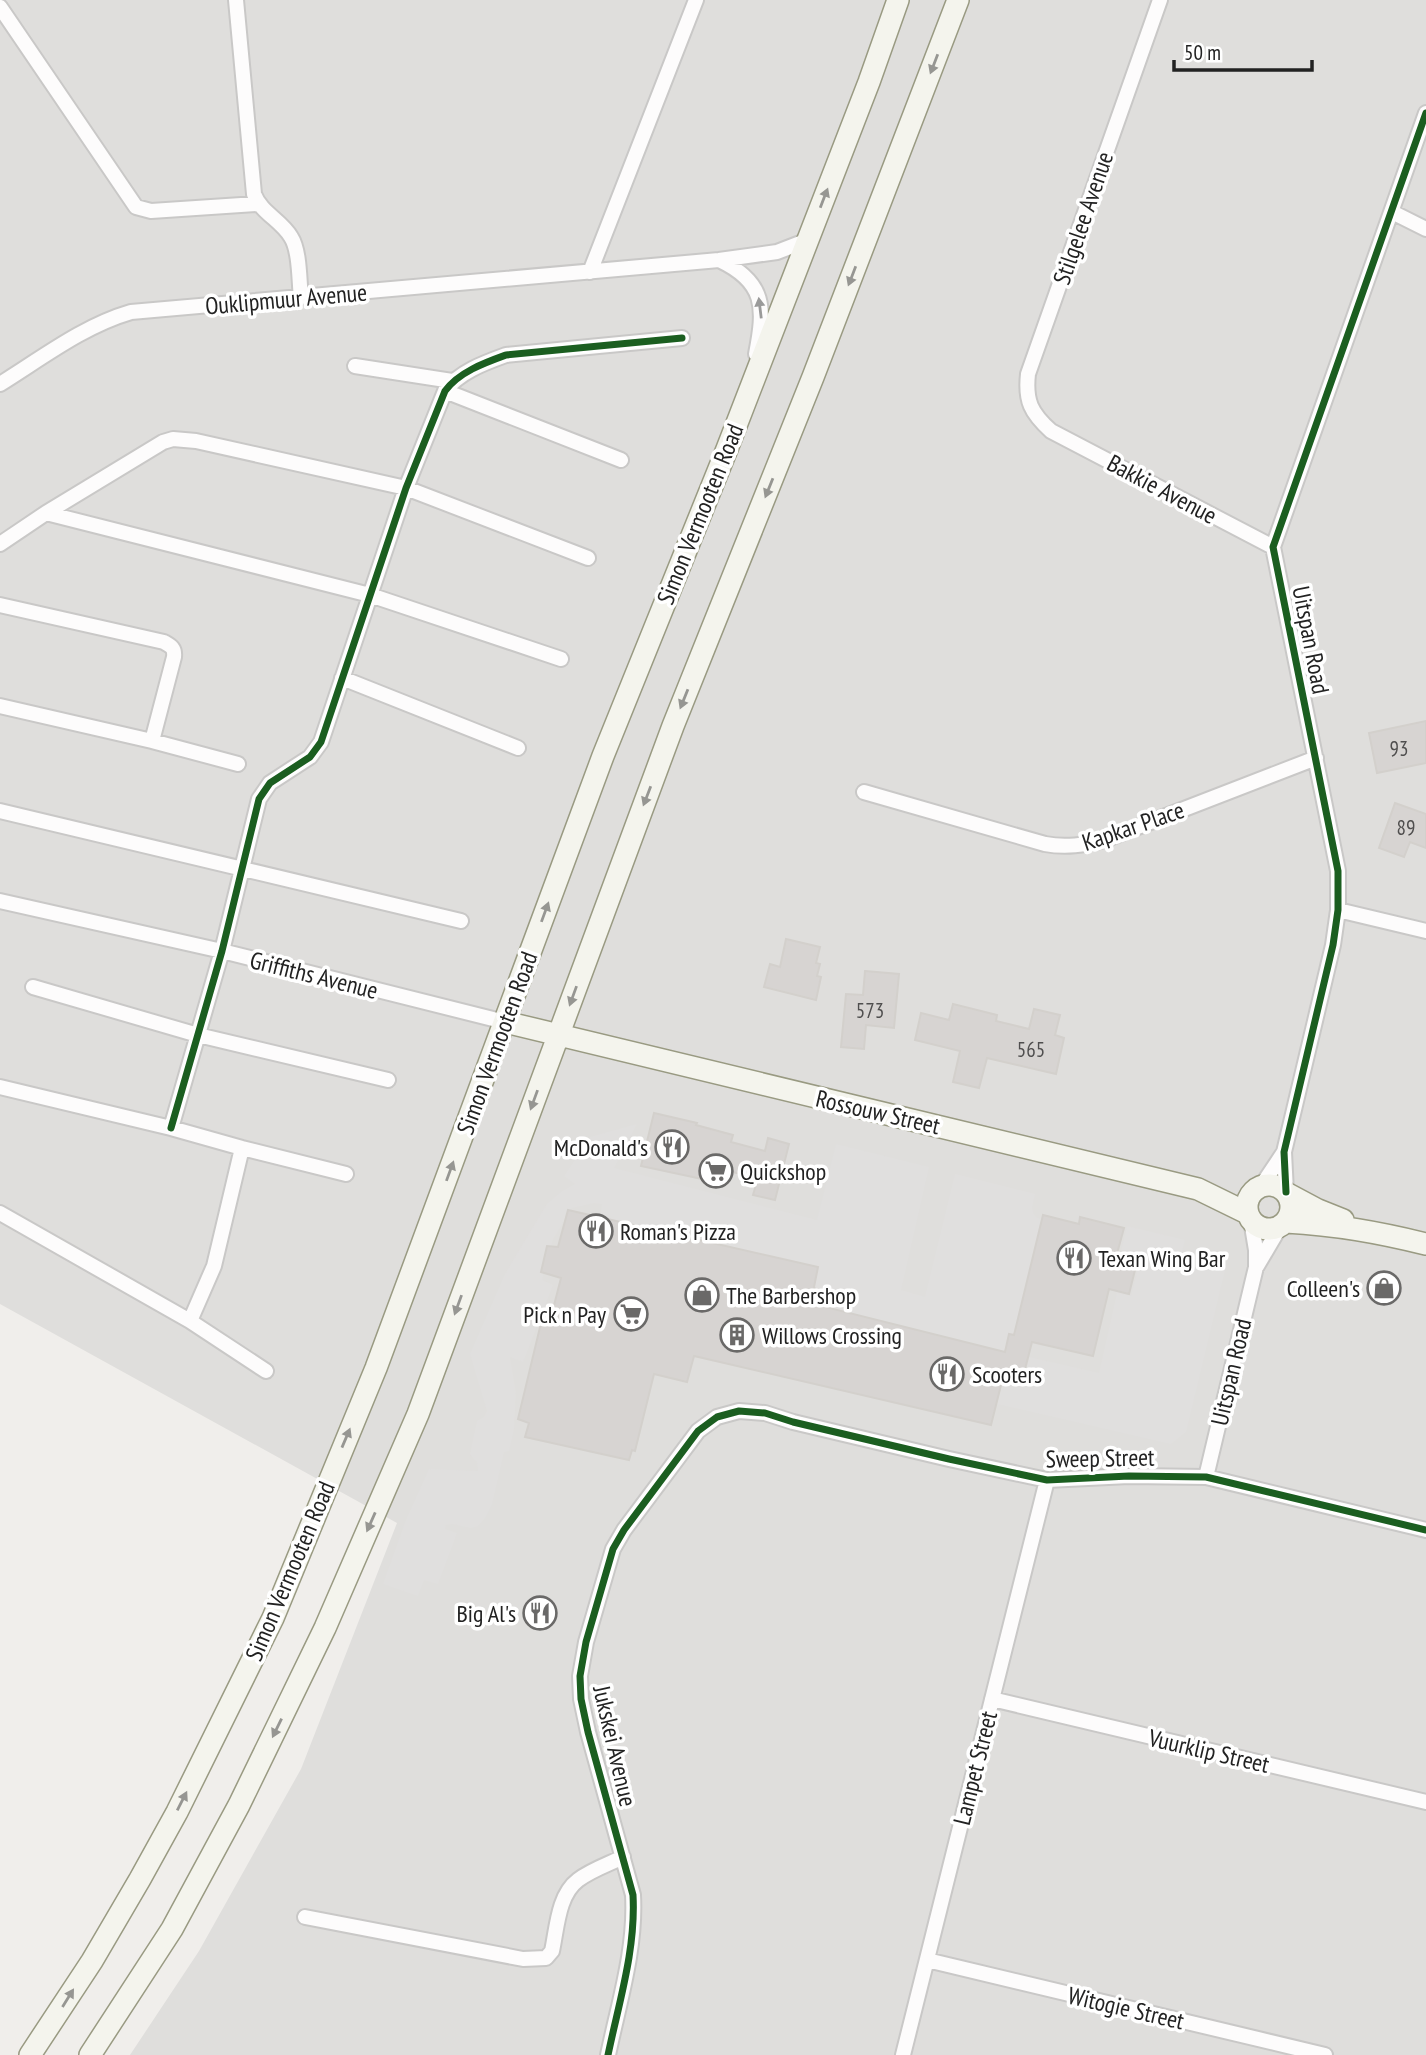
<svg xmlns="http://www.w3.org/2000/svg" width="1426" height="2055" viewBox="0 0 1426 2055" font-family="'PT Sans Narrow',sans-serif">
<style>
.residential{fill:#dfdedc}
.parking{fill:#e0dfde}
.building{fill:#d7d4d2;stroke:#d3d0cc;stroke-width:2}
.lines{fill:none;stroke-linecap:round;stroke-linejoin:round}
.street-casing{stroke:#c9c8c7;stroke-width:18}
.secondary-casing{stroke:#999a82;stroke-width:24}
.street{stroke:#fdfcfc;stroke-width:14}
.secondary{stroke:#f4f4ed;stroke-width:21}
.cycleway-casing{stroke:#fff;stroke-width:11}
.cycleway{stroke:#1b5e20;stroke-width:7}
.oneway{fill:#969692}
.oneway2{fill:#9a9a9a}
.labels{text-anchor:middle;dominant-baseline:central;stroke-width:7;stroke-linejoin:round;paint-order:stroke}
.number-label{font-size:21px;fill:#4f4e4e}
.street-label{font-size:24px;fill:#222;stroke:#fff}
.poi-label{font-size:24px;fill:#222;stroke:#fff;text-anchor:start}
</style>
<rect width="100%" height="100%" fill="#f0eeeb"/>
<path class="residential" d="M0,0H1426V2055H130L199,1951L301,1769L397,1523L0,1304Z"/>
<path class="parking" d="M637,1124L614,1168L817,1220L836,1144L929,1167L901,1290L925,1297L955,1174L1035,1194L1032,1208L1033,1213L1036,1217L1042,1220L1014,1335H1009L1005,1352L820,1306L814,1287L818,1267L600,1217L602,1204L594,1203L572,1208L553,1239L542,1280L553,1285L523,1362L510,1357L516,1393L514,1429L509,1451L504,1452L492,1504L485,1518L478,1526L471,1528L452,1524L446,1525L445,1529L457,1533L438,1584L424,1580L418,1596L383,1584L406,1520L429,1469L478,1471L477,1463L470,1454L477,1421L484,1417L487,1411L470,1354L505,1274L547,1204L561,1192L575,1184L564,1176L590,1137Z
M1127,1226L1185,1240L1181,1256L1226,1266L1186,1432L1171,1444L997,1404L1006,1371L1025,1376L1029,1357L1099,1373L1117,1293L1131,1296L1140,1261L1120,1256Z"/>
<path class="building" d="M1426,721V763L1377,773L1369,733Z
M1395,803L1426,814V848L1410,842L1404,857L1379,848Z
M786,939L820,947L816,963L820,964L817,976L821,977L816,1000L764,987L770,964L780,967Z
M865,971L899,974L894,1028L866,1025L864,1049L841,1047L846,994L863,995Z
M953,1004L997,1015L996,1021L1029,1029L1034,1009L1060,1015L1055,1035L1064,1038L1056,1074L987,1058L979,1088L953,1082L960,1051L915,1040L921,1013L949,1020Z
M654,1113L697,1123L696,1125L733,1135L731,1142L765,1151L768,1138L789,1144L775,1200L753,1195L758,1178L724,1170L721,1183L641,1166Z
M568,1210L818,1267L814,1287L825,1307L1005,1352L1009,1334L1014,1335L1043,1215L1079,1224L1080,1217L1124,1228L1115,1261L1136,1266L1129,1294L1109,1289L1093,1356L1032,1342L1024,1373L1005,1369L991,1425L694,1356L687,1382L654,1374L635,1451L632,1450L629,1460L525,1437L529,1423L518,1419L541,1323L549,1325L561,1278L541,1272L547,1246L558,1247Z"/>
<g class="lines">
<defs>
<path id="street" d="M236,0L254,194C261,213 281,220 291,237C300,251 299,281 301,298
M1160,0L1028,374C1025,401 1031,413 1051,431L1273,547
M0,7L136,207L151,211L257,204
M1392,212L1426,229
M719,260C766,282 765,308 756,354
M590,272L696,0
M355,366L452,381
M0,384C42,358 83,326 131,312L719,260L777,252L808,240
M445,391L621,460
M46,513L370,595L561,659
M0,544L46,513L163,442L173,439L196,441L406,488L588,558
M0,605L164,642C171,646 175,648 174,657L152,741
M342,678L518,748
M0,706L152,741L238,764
M864,792L1045,844C1066,848 1084,845 1104,840L1316,758
M0,811L461,921
M0,901L222,951L505,1022
M1338,910L1426,931
M33,987L198,1035L388,1080
M0,1087L171,1128L242,1148L346,1174
M171,1128L222,951L259,799L270,783L310,757L321,742L406,488L445,391C459,372 484,363 506,355L682,338
M1262,1185L1284,1152
M1286,1192L1284,1152L1333,945L1338,910V871L1273,547L1426,113
M0,1213L190,1321L266,1371
M1257,1266L1280,1227
M190,1321L214,1266L242,1148
M1206,1477L1256,1267V1250L1251,1220
M992,1699L1426,1802
M305,1917L523,1959L546,1958L552,1951C557,1928 558,1895 578,1880C591,1870 609,1864 623,1857
M927,1960L1325,2055
M608,2055C619,2002 636,1949 633,1895L588,1732L581,1699L580,1676L586,1642L613,1549L624,1530L698,1431L717,1417L739,1411L765,1413L793,1422L949,1459L1047,1480L1129,1476L1206,1477L1426,1530
M903,2055L1047,1480"/>
<path id="secondary" d="M505,1022L1198,1189L1247,1213
M1247 1207a22 22 0 1 1 44 0a22 22 0 1 1-44 0Z
M1288,1194L1318,1210L1343,1220
M1286,1222C1337,1225 1377,1232 1426,1244
M30,2055L92,1961L140,1879L177,1812L273,1618L376,1368L603,756L727,449L869,82L898,0
M90,2055L172,1929L239,1805L325,1628L418,1414L673,726L813,377L958,0"/>
</defs>
<use href="#street" class="street-casing"/>
<use href="#secondary" class="secondary-casing"/>
<use href="#street" class="street"/>
<use href="#secondary" class="secondary"/>
<defs>
<path id="cycleway" d="M171,1128L222,951L259,799L270,783L310,757L321,742L406,488L445,391C459,372 484,363 506,355L682,338
M1286,1192L1284,1152L1333,945L1338,910V871L1273,547L1426,113
M608,2055C619,2002 636,1949 633,1895L588,1732L581,1699L580,1676L586,1642L613,1549L624,1530L698,1431L717,1417L739,1411L765,1413L793,1422L949,1459L1047,1480L1129,1476L1206,1477L1426,1530"/>
</defs>
<use href="#cycleway" class="cycleway-casing"/>
<use href="#cycleway" class="cycleway"/>
</g>
<defs><path id="oneway-solid" d="M-6-.8H1V-3.2L6.5 0L1 3.2V.8H-6Z" transform="scale(1.75)"/></defs>
<g class="oneway">
<use href="#oneway-solid" transform="translate(934 64) rotate(111)"/>
<use href="#oneway-solid" transform="translate(824 198) rotate(-69)"/>
<use href="#oneway-solid" transform="translate(852 276) rotate(111)"/>
<use href="#oneway-solid" transform="translate(769 488) rotate(112)"/>
<use href="#oneway-solid" transform="translate(684 699) rotate(112)"/>
<use href="#oneway-solid" transform="translate(647 796) rotate(111)"/>
<use href="#oneway-solid" transform="translate(545 912) rotate(-70)"/>
<use href="#oneway-solid" transform="translate(573 996) rotate(110)"/>
<use href="#oneway-solid" transform="translate(534 1100) rotate(110)"/>
<use href="#oneway-solid" transform="translate(450 1171) rotate(-70)"/>
<use href="#oneway-solid" transform="translate(458 1305) rotate(110)"/>
<use href="#oneway-solid" transform="translate(346 1438) rotate(-67)"/>
<use href="#oneway-solid" transform="translate(371 1522) rotate(114)"/>
<use href="#oneway-solid" transform="translate(277 1728) rotate(116)"/>
<use href="#oneway-solid" transform="translate(182 1801) rotate(-63)"/>
<use href="#oneway-solid" transform="translate(68 1998) rotate(-58)"/>
</g>
<use class="oneway2" href="#oneway-solid" transform="translate(760 308) rotate(-97)"/>
<defs>
<symbol id="restaurant-ring" viewBox="-11 -11 22 22"><circle r="9.5" fill="#fff" stroke="#6a6968" stroke-width="1.5"/><path d="M-5-6h1v4h1v-4h1v4h1v-4h1v5L-1.5 .5V6h-2V.5L-5-1ZM5-6V6H3V1.5H1.5Q1.5-4 5-6Z" fill="#6a6968"/></symbol>
<symbol id="supermarket-ring" viewBox="-11 -11 22 22"><circle r="9.5" fill="#fff" stroke="#6a6968" stroke-width="1.5"/><path d="M-6-5.5h2.5l.6 2H6L4.5 2H-2.5L-4.4-4H-6ZM-1.5 3.2a1.3 1.3 0 1 0 .1 0ZM3 3.2a1.3 1.3 0 1 0 .1 0Z" fill="#6a6968"/></symbol>
<symbol id="shop-ring" viewBox="-11 -11 22 22"><circle r="9.5" fill="#fff" stroke="#6a6968" stroke-width="1.5"/><path d="M-5-2.5h2.3a2.7 3.5 0 0 1 5.4 0H5L5.5 6h-11ZM-1.5-2.5h3a1.5 2.3 0 0 0-3 0Z" fill="#6a6968"/></symbol>
<symbol id="building-ring" viewBox="-11 -11 22 22"><circle r="9.5" fill="#fff" stroke="#6a6968" stroke-width="1.5"/><path d="M-4-6H4V6H1V3H-1V6H-4ZM-2.5-4.3h1.7v1.8h-1.7ZM.8-4.3h1.7v1.8H.8ZM-2.5-1h1.7V.8h-1.7ZM.8-1h1.7V.8H.8Z" fill="#6a6968"/></symbol>
</defs>
<g fill-rule="evenodd">
<use href="#restaurant-ring" x="653" y="1128" width="38" height="38"/>
<use href="#supermarket-ring" x="697" y="1152" width="38" height="38"/>
<use href="#restaurant-ring" x="577" y="1212" width="38" height="38"/>
<use href="#restaurant-ring" x="1055" y="1239" width="38" height="38"/>
<use href="#shop-ring" x="1365" y="1269" width="38" height="38"/>
<use href="#shop-ring" x="683" y="1276" width="38" height="38"/>
<use href="#supermarket-ring" x="612" y="1295" width="38" height="38"/>
<use href="#building-ring" x="718" y="1316" width="38" height="38"/>
<use href="#restaurant-ring" x="928" y="1355" width="38" height="38"/>
<use href="#restaurant-ring" x="521" y="1594" width="38" height="38"/>
</g>
<g class="labels">
<g class="number-label">
<text x="1399" y="748">93</text>
<text x="1406" y="827">89</text>
<text x="870" y="1010">573</text>
<text x="1031" y="1049">565</text>
</g>
<g class="street-label">
<text transform="translate(1083 218) rotate(-71)">Stilgelee Avenue</text>
<text transform="translate(286 299) rotate(-5)">Ouklipmuur Avenue</text>
<text transform="translate(1162 489) rotate(28)">Bakkie Avenue</text>
<text transform="translate(700 514) rotate(-68)">Simon Vermooten Road</text>
<text transform="translate(1311 640) rotate(79)">Uitspan Road</text>
<text transform="translate(1133 826) rotate(-19)">Kapkar Place</text>
<text transform="translate(314 975) rotate(14)">Griffiths Avenue</text>
<text transform="translate(497 1043) rotate(-70)">Simon Vermooten Road</text>
<text transform="translate(878 1112) rotate(13)">Rossouw Street</text>
<text transform="translate(1231 1372) rotate(-77)">Uitspan Road</text>
<text transform="translate(1100 1458) rotate(-1)">Sweep Street</text>
<text transform="translate(290 1571) rotate(-67)">Simon Vermooten Road</text>
<text transform="translate(615 1746) rotate(77)">Jukskei Avenue</text>
<text transform="translate(1209 1751) rotate(13)">Vuurklip Street</text>
<text transform="translate(975 1768) rotate(-76)">Lampet Street</text>
<text transform="translate(1126 2008) rotate(13)">Witogie Street</text>
</g>
<g class="poi-label">
<text x="648" y="1147" text-anchor="end">McDonald's</text>
<text x="740" y="1171">Quickshop</text>
<text x="620" y="1231">Roman's Pizza</text>
<text x="1098" y="1258">Texan Wing Bar</text>
<text x="1360" y="1288" text-anchor="end">Colleen's</text>
<text x="726" y="1295">The Barbershop</text>
<text x="606" y="1314" text-anchor="end">Pick n Pay</text>
<text x="762" y="1335">Willows Crossing</text>
<text x="972" y="1374">Scooters</text>
<text x="516" y="1613" text-anchor="end">Big Al's</text>
</g>
</g>
<path d="M1174 60v10h138v-10" fill="none" stroke="#222222" stroke-width="3.5"/>
<text x="1184" y="60" font-size="21" fill="#222222" stroke="#ffffff" stroke-width="5" paint-order="stroke">50 m</text>
</svg>
